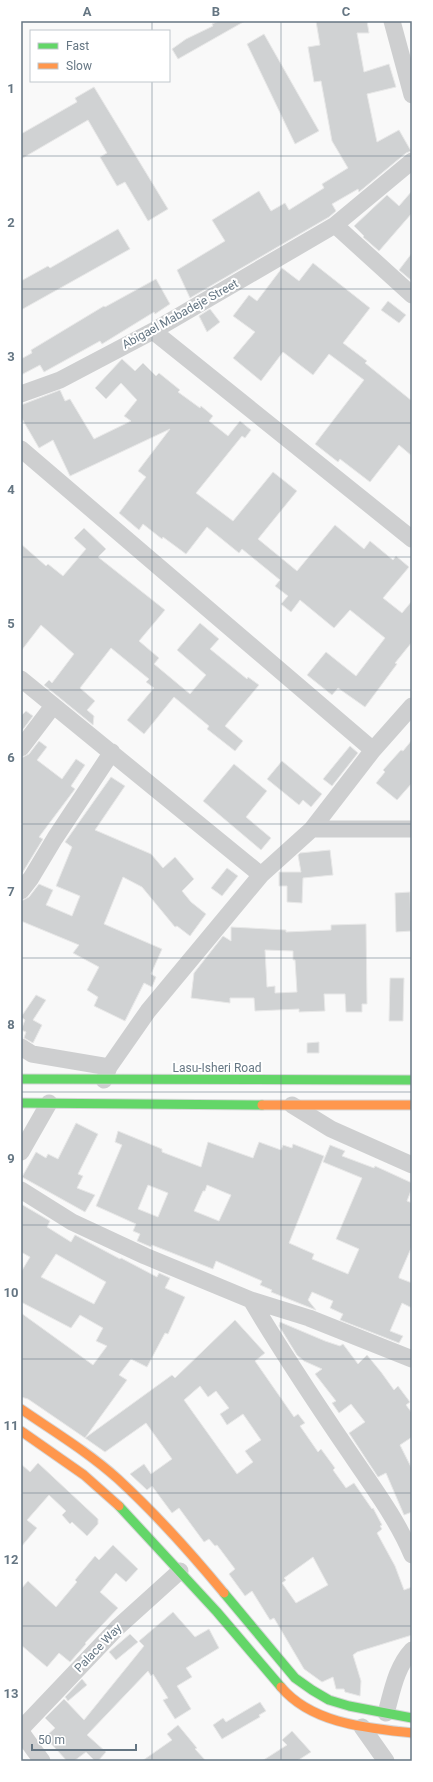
<svg xmlns="http://www.w3.org/2000/svg" width="433" height="1782" viewBox="0 0 433 1782" font-family="Roboto,sans-serif">
<style>
.building{fill:#d0d2d3;stroke:#e8e8e8;fill-rule:evenodd}
.lines{fill:none;stroke-linecap:round;stroke-linejoin:round}
.fast-casing{stroke:#d5d6d7;stroke-width:11}
.slow-casing{stroke:#d5d6d7;stroke-width:11}
.street{stroke:#cecfd0;stroke-width:17}
.fast{stroke:#63d668;stroke-width:9}
.slow{stroke:#ff974d;stroke-width:9}
.grid{fill:none;stroke:#657683;stroke-width:1;stroke-opacity:0.55}
.labels{text-anchor:middle;dominant-baseline:central;stroke-width:4;stroke-linejoin:round;paint-order:stroke}
.street-label{font-size:12px;fill:#657683;stroke:#fff}
.neatline{fill:none;stroke:#657683;stroke-width:1.5}
.grid-label{font-size:13px;text-anchor:middle;font-weight:bold;fill:#657683}
</style>
<rect width="100%" height="100%" fill="#f9f9f9"/>
<path class="building" d="M219,21H245L178,59L172,49L186,39L213,26L212,24Z
M316,21H367L369,33H357L364,72L389,64L396,87L367,94L377,142L399,130L411,151L406,153L359,192L358,189L332,204L336,211L329,217L190,298L177,270L225,241L212,220L259,191L271,211L285,203L289,210L324,188L322,184L348,168L332,141L321,81L314,82L308,47L320,45Z
M264,34L319,131L295,144L247,44Z
M94,87L168,209L148,221L125,182L117,186L100,157L107,153L88,120L21,159V134L77,102L75,98Z
M412,191V213L379,251L363,237L364,236L354,226L387,195L399,206Z
M118,229L130,249L21,310V281L48,266L50,268Z
M412,253V281L399,270Z
M313,263L370,308L343,343L367,361L365,363L412,401V456L399,445L370,482L340,459L338,462L315,444L364,380L329,354L313,375L283,352L261,381L233,358L255,332L233,316L249,295L257,301L282,268L299,281Z
M156,279L170,304L155,314L154,312L102,344L100,341L44,372L40,365L21,375V359L32,353L31,350L104,306L105,307Z
M388,301L406,315L399,323L381,310Z
M210,309L220,322L207,332L199,316Z
M122,359L135,371L143,363L156,376L159,373L180,390L178,392L200,408L201,406L213,416L209,421L228,436L240,421L251,430L245,438L242,436L196,493L233,521L273,472L297,491L258,539L297,571L335,525L364,549L370,541L393,560L396,556L409,567L383,598L402,613L412,601V642L395,663L397,664L365,707L338,688L332,695L307,675L326,652L356,676L385,638L350,610L334,628L300,600L291,612L281,604L288,596L275,586L280,580L242,549L239,553L207,527L186,554L163,537L162,539L143,524L139,530L119,513L146,477L138,471L170,429L70,476L53,440L39,448L21,417V405L60,390L65,401L70,399L94,439L131,421L124,416L137,400L121,383L106,399L95,388Z
M84,528L106,549L98,557L165,610L139,641L159,658L154,664L190,694L206,675L177,650L200,623L219,639L210,649L247,679L248,677L259,685L225,726L243,741L235,751L207,729L209,726L174,697L144,734L127,720L154,688L146,682L149,679L111,648L80,688L95,701L87,710L94,716L93,725L44,685L49,680L52,683L74,654L41,625L21,651V544L46,566L48,564L63,576L86,549L74,538Z
M26,711L33,716L21,732V716Z
M412,740V783L397,800L376,783L385,772L383,770L401,750L403,751Z
M39,741L47,747L37,760L62,779L76,759L85,765L71,786L75,789L39,837L43,839L21,875V758L29,754Z
M350,746L358,753L332,786L323,779Z
M282,761L322,794L311,807L303,800L299,805L267,779Z
M234,764L267,791L246,817L271,838L261,850L203,801Z
M111,777L125,786L95,830L151,854L163,868L175,857L194,879L182,891L191,902L206,914L190,936L177,926L175,927L142,887L123,877L104,924L162,949L151,974L156,977L152,987L144,983L125,1021L94,1006L98,997L87,990L99,967L73,953L79,945L21,921V901L29,897L39,884L53,890L46,905L72,916L80,896L56,886L72,847L65,842Z
M330,850L333,875L303,878L302,903L287,902V886H279V872H301L298,855L300,853Z
M227,868L238,876L222,896L211,888Z
M410,892L411,931L396,932L395,893Z
M366,924L367,1004H362V1012H346L345,994H324L325,1011L299,1012V1009L255,1011L254,998H230V1003L191,998L194,973L223,936L231,941V927L286,930V932L331,930V925ZM265,950L293,951V960H295L297,992L275,993V986L267,987Z
M390,978H404L403,1021H389Z
M36,995L46,1000L33,1020L42,1025L33,1043L24,1038L26,1032L21,1030L25,1020L21,1017Z
M319,1042V1053H307V1043Z
M76,1123L98,1134L78,1174L83,1176L77,1188L95,1195L85,1212L22,1177L36,1152L46,1158L48,1154L58,1159Z
M118,1131L162,1149V1152L201,1167L208,1142L253,1158L259,1142L281,1150L283,1145L292,1148L293,1144L324,1156L289,1243L314,1254L312,1259L348,1274L359,1249L336,1239L362,1178L323,1162L330,1145L345,1151L342,1156L374,1168L375,1166L412,1183V1188L407,1201L412,1203V1246L399,1276V1278L412,1283V1308L402,1303L390,1331L403,1336L399,1343L340,1320L343,1314L330,1308L333,1301L312,1292L308,1300L316,1310L271,1292L272,1290L260,1285L262,1281L216,1261L213,1269L152,1245L151,1247L137,1241L140,1234L133,1231L136,1224L96,1206L122,1145L115,1142ZM148,1185L168,1193L158,1217L138,1209ZM207,1185L231,1195L219,1221L194,1211L203,1191H205Z
M21,1204L50,1221L47,1227L71,1242L75,1235L120,1259L121,1258L157,1277L159,1273L170,1278L165,1288L185,1297L168,1334L165,1333L147,1367L131,1359L119,1375L127,1380L85,1438L28,1399L21,1397V1313L93,1365L107,1346L96,1341L103,1328L80,1315L71,1328L21,1302V1272L30,1257L21,1252ZM56,1254L106,1282L94,1304L41,1277Z
M235,1320L265,1353L255,1361L294,1417L298,1414L305,1423L300,1426L318,1452L321,1449L335,1468L333,1470L346,1488L354,1483L372,1509L373,1508L382,1525L380,1526L382,1529L377,1533L395,1566L404,1590L412,1587V1635L357,1652L353,1655L361,1681L360,1696L345,1692L344,1689H336L333,1677L322,1682L304,1669L274,1618L270,1620L252,1591L245,1596L229,1574L235,1569L217,1545L215,1546L209,1539L204,1542L179,1508L172,1513L152,1486L147,1490L130,1474L144,1464L151,1474L172,1459L146,1423L105,1452L85,1438L172,1375L175,1378ZM200,1386L208,1397L216,1391L229,1408L220,1414L227,1425L243,1414L261,1440L245,1451L253,1462L237,1474L184,1400ZM313,1557L328,1585L296,1603L282,1583L286,1580L284,1578Z
M280,1322L325,1341L340,1346L343,1344L358,1364L367,1355L381,1372L394,1390L398,1386L410,1402L406,1405L412,1413V1437L400,1445L412,1469V1512L404,1515L386,1473L378,1477L349,1433L365,1422L351,1404L339,1413L332,1403L336,1401L315,1374L322,1369L304,1361L297,1355L279,1326Z
M38,1463L98,1519V1524L87,1536L72,1522L70,1524L62,1515L66,1511L49,1495L27,1520L37,1528L21,1547V1464L30,1472Z
M113,1545L138,1569L126,1582L116,1573L100,1592L118,1608L85,1643L86,1644L70,1662L59,1653L47,1667L21,1645V1589L28,1581L56,1607L77,1582L75,1580L95,1556L99,1560Z
M173,1612L195,1637L209,1629L219,1648L186,1668L192,1677L177,1686L191,1709L175,1719L163,1700L168,1698L153,1674L151,1676L148,1671L87,1735L106,1752L98,1761H95L86,1752L74,1761H67L45,1737L55,1728L45,1718L64,1699L84,1720L144,1646L139,1641Z
M130,1634L138,1642L116,1660L109,1652Z
M82,1679L87,1685L68,1701L65,1697Z
M260,1702L266,1711L259,1715L260,1717L222,1739L213,1725L223,1718L226,1722Z
M178,1725L197,1748L195,1749L206,1761H142L172,1740L167,1734Z
M292,1731L311,1752L297,1761H262L287,1745L282,1740Z"/>
<g class="lines">
<defs>
<path id="fast" d="M21,1079L412,1080
M21,1103L262,1105
M119,1506L217,1612L281,1687
M224,1593L295,1678L312,1690L329,1700L349,1706L412,1718"/>
<path id="slow" d="M262,1105H412
M21,1409C53,1431 88,1452 118,1479C156,1514 191,1553 224,1593
M21,1431L84,1475L119,1506
M281,1687C312,1724 368,1728 412,1733"/>
</defs>
<use href="#fast" class="fast-casing"/>
<use href="#slow" class="slow-casing"/>
<path class="street" d="M392,21L412,95
M335,225L412,295
M153,331L412,539
M21,394L60,380L153,331L335,225L412,161
M21,449L373,750
M21,679L261,875
M21,748L53,706
M312,829H412
M21,891L31,878L55,838L112,752
M21,1047L32,1054L109,1067
M104,1080L109,1067L148,1011L261,875L312,829L373,750L412,706
M292,1105L331,1129L412,1165
M21,1152L49,1103
M21,1190L72,1222L145,1256L251,1300L309,1318L412,1359
M251,1300C282,1352 316,1403 350,1453C372,1486 397,1519 412,1555
M386,1713C392,1692 396,1667 412,1650
M362,1727L386,1761
M21,1729L118,1627L180,1571
M21,1732L42,1761"/>
<use href="#fast" class="fast"/>
<use href="#slow" class="slow"/>
</g>
<path class="grid" d="M152,21V31M281,21V1761M152,81V1761M21,156H412M21,289H412M21,423H412M21,557H412M21,690H412M21,824H412M21,958H412M21,1092H412M21,1225H412M21,1359H412M21,1493H412M21,1626H412"/>
<g class="labels">
<g class="street-label">
<text transform="translate(180 314) rotate(-29)">Abigael Mabadeje Street</text>
<text x="217" y="1068">Lasu-Isheri Road</text>
<text transform="translate(98 1648) rotate(-46)">Palace Way</text>
</g>
</g>
<rect width="433" height="1782" fill="none" stroke="#ffffff" stroke-width="44"/>
<rect x="30" y="30" width="140" height="52" fill="#ffffff" stroke="#c1c8cd"/>
<rect x="38" y="43" width="20" height="6" fill="#63d668" stroke="#c1c8cd"/>
<text x="66" y="50" font-size="12" fill="#657683">Fast</text>
<rect x="38" y="63" width="20" height="6" fill="#ff974d" stroke="#c1c8cd"/>
<text x="66" y="70" font-size="12" fill="#657683">Slow</text>
<path d="M32 1744v6h104v-6" fill="none" stroke="#657683" stroke-width="2"/>
<text x="38" y="1744" font-size="12" fill="#657683" stroke="#ffffff" stroke-width="3" paint-order="stroke">50 m</text>
<rect x="22" y="22" width="389" height="1738" class="neatline"/>
<g class="grid-label">
<text x="87" y="16">A</text>
<text x="216" y="16">B</text>
<text x="346" y="16">C</text>
<text x="11" y="93">1</text>
<text x="11" y="227">2</text>
<text x="11" y="361">3</text>
<text x="11" y="494">4</text>
<text x="11" y="628">5</text>
<text x="11" y="762">6</text>
<text x="11" y="896">7</text>
<text x="11" y="1029">8</text>
<text x="11" y="1163">9</text>
<text x="11" y="1297">10</text>
<text x="11" y="1430">11</text>
<text x="11" y="1564">12</text>
<text x="11" y="1698">13</text>
</g>
</svg>
